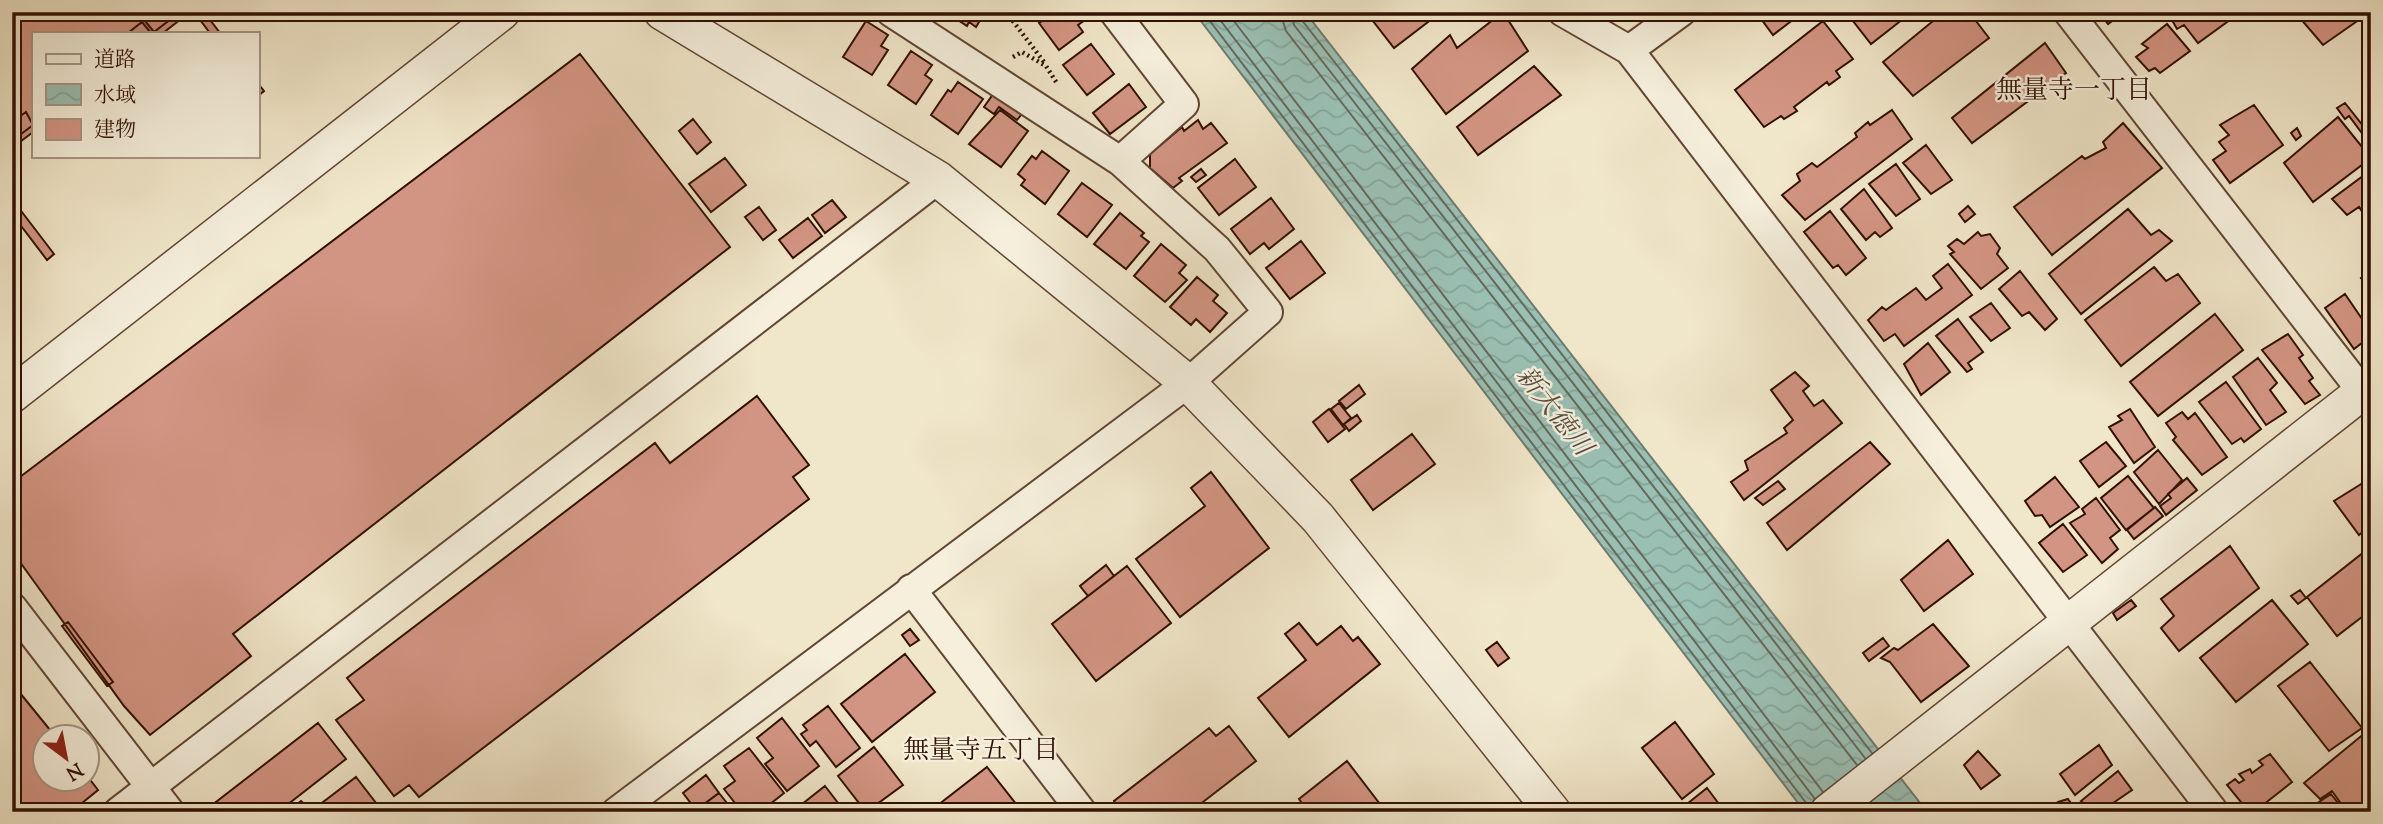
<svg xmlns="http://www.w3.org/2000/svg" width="2383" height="824" viewBox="0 0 2383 824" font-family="'Sorts Mill Goudy','Noto Serif JP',serif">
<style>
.water{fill:url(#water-waves);stroke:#707a6d;stroke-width:2}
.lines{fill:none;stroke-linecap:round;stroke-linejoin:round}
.shore{stroke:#66685b;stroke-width:2}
.building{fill:#d39583;stroke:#311002;stroke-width:2}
.minor-casing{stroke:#614634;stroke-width:32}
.tertiary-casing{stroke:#614634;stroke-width:38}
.path{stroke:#311002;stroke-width:4.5;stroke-dasharray:2 3.5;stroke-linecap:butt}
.minor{stroke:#f5efdc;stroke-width:28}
.tertiary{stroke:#f5efdc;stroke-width:35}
.labels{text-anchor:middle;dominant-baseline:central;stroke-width:5;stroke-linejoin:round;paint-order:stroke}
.neighbourhood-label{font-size:26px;fill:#311002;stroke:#f5efdc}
.water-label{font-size:26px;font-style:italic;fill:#564e40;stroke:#f5efdc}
</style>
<defs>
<pattern id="water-waves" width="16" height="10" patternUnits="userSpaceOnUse" patternTransform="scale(1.75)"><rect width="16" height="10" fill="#9ac0b4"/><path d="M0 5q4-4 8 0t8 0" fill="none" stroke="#85a499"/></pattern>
</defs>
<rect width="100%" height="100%" fill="#f0e6c9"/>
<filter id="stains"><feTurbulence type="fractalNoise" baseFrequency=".00286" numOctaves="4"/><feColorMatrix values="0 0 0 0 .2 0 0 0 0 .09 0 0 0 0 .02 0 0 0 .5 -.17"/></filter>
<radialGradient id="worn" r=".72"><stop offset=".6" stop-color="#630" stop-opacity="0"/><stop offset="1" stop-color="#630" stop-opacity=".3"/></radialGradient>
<path class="water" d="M1194,12H1305L1927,812H1805Z"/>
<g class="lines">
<path class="shore" d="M1203,12L1810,808
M1214,12L1815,799
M1227,12L1823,792
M1280,12L1286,31L1857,765
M1291,12L1294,25L1865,758
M1300,12L1301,19L1872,753"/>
</g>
<path class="building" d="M12,12H190L163,33H33V132L12,148Z
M155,12H180L154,32L145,21Z
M194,12H204L220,33H210Z
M811,12H829L824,20Z
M946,12H985L976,27L969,22L967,26Z
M1035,12H1053L1042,21Z
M1053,12H1082L1080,14L1085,20L1078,25L1083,32L1059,50L1039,23Z
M1366,12H1441L1394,48Z
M1503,12L1528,51L1446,114L1412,69L1450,35L1457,48Z
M1756,12H1803L1773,35Z
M1846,12H1912L1871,44Z
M1944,12H1969L1989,38L1913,96L1883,62Z
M2099,12H2124L2108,24Z
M2241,12L2198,43L2184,25L2177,29L2168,13Z
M2307,12H2360L2363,17L2323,45L2300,18Z
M866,21L888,35L881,46L888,50L872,75L843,57Z
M1823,21L1853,59L1836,71L1840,77L1829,85L1827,82L1794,107L1797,111L1784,119L1781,116L1764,127L1735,90Z
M142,22L151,33H128Z
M2167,24L2190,51L2160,73L2155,68L2149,71L2136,57L2148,48L2142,44Z
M2045,43L2066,73L1972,143L1952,118Z
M1091,44L1114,74L1087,95L1063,65Z
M911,51L932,65L925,75L932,80L916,104L888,85Z
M580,54L730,247L233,634L251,656L150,735L124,706L12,551V483Z
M1534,66L1561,95L1478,155L1457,127Z
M257,82L264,91L258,96H257Z
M958,82L983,99L958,134L931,115L948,90L951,92Z
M1129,84L1146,107L1110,134L1093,113Z
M996,90L1025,110L1017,120L999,107L994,114L984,107Z
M2345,103L2371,136L2367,140L2349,116L2345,119L2337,108Z
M2254,105L2283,145L2230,183L2213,160L2226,151L2219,142L2229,135L2220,125Z
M1000,110L1028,131L1001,167L969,144Z
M1892,110L1912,139L1805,220L1782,195L1800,181L1797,174L1812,163L1817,167L1857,137L1855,133L1868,122L1870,125Z
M26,112L33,125L12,141V122Z
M2338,117L2371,158L2313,202L2284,163Z
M693,119L711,142L697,154L679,131Z
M1198,120L1203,129L1211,123L1227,143L1179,178L1182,181L1173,188L1150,168V154L1182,127L1184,131Z
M2123,123L2162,168L2052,255L2014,207L2082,156L2085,159L2106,148L2103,142Z
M2297,128L2301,136L2296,140L2291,133Z
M1926,145L1952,180L1931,194L1903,163Z
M1042,151L1069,171L1045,204L1021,185L1025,180L1018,174L1032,156L1036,159Z
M725,158L746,185L711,212L689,184Z
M1235,159L1256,187L1219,215L1198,188Z
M1896,164L1920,199L1896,216L1869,184Z
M1201,169L1206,175L1196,182L1191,177Z
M2371,170V225L2359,207L2347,215L2332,199Z
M1082,183L1112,205L1087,237L1058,214Z
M1864,189L1892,228L1880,237L1875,232L1866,240L1841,209Z
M1271,198L1294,229L1269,249L1264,243L1250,254L1231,229Z
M12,199L54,254L47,260L12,214Z
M832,200L846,217L825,233L812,215Z
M1968,206L1975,214L1965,222L1959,214Z
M759,207L776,230L763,240L745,217Z
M2128,209L2151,235L2159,230L2172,241L2081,314L2049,274Z
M1830,211L1866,258L1846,275L1838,265L1833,268L1804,232Z
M1120,213L1144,233L1141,236L1149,242L1126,269L1094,244Z
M808,218L822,236L793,258L779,240Z
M1978,232L1981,236L1990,234L2000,248L1997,254L2008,268L1981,289L1950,254L1954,252L1948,246L1957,239L1964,244Z
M1301,241L1325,273L1290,299L1266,268Z
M1161,244L1186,265L1179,273L1187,280L1165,302L1134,276Z
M1948,264L1972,295L1904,346L1895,334L1884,341L1868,320L1882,307L1886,310L1916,288L1926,300L1942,288L1933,276Z
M2154,267L2166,281L2178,274L2200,303L2121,366L2085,320Z
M2020,271L2057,319L2045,330L2029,312L2022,316L1999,289Z
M2371,271V292L2361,278Z
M1197,277L1218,295L1213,301L1227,313L1210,332L1196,319L1191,325L1170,307Z
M2345,294L2371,332V336L2354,349L2325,308Z
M1991,303L2010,328L1991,341L1970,317Z
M2215,314L2243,350L2158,416L2130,382Z
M1958,319L1983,352L1968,363L1972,369L1967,372L1936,336Z
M2288,334L2303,355L2299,358L2313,378L2309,381L2320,395L2305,404L2262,350Z
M1928,343L1950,372L1921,395L1904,364Z
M2258,358L2277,383L2270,390L2286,412L2266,425L2233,377Z
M1795,372L1809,386L1803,391L1814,406L1823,400L1842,423L1744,500L1731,482L1748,470L1745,461L1787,433L1784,428L1793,420L1771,390Z
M2226,382L2261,429L2244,442L2241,438L2232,444L2199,402Z
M1359,385L1365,394L1346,409L1339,401Z
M757,396L809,465L793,477L809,499L419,797L409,785L394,796L336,720L364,700L347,678L655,443L670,463Z
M1339,403L1351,418L1343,425L1331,409Z
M1329,409L1345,429L1328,442L1313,422Z
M2130,409L2155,447L2134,463L2109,427L2122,420L2118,416Z
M2182,412L2188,419L2195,413L2227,457L2202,475L2173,440L2176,437L2166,423Z
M1357,415L1361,421L1349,431L1344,424Z
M1412,434L1435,464L1373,510L1351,480Z
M1870,442L1890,464L1787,550L1767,523Z
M2106,442L2126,466L2099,487L2080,461Z
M2158,450L2182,480L2159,504L2134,472Z
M1211,472L1269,548L1180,617L1136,559L1205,506L1191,488Z
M2128,476L2154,508L2126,530L2101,498Z
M2055,477L2079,507L2050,527L2042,515L2035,516L2025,501Z
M2187,478L2197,490L2166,515L2160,506L2171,498L2168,494Z
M1778,481L1785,489L1763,505L1755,498Z
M2366,481L2371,487V525L2359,535L2334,501Z
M2096,498L2120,530L2110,538L2118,549L2102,563L2070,523L2085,514L2082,509Z
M2155,507L2163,516L2134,539L2127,530Z
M2063,524L2087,555L2063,572L2039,543Z
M1948,540L1973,574L1924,611L1901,580Z
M2230,546L2259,588L2179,651L2161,628L2174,616L2161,599Z
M2364,552L2371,561V610L2337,636L2307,597Z
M1106,565L1114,576L1088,596L1080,586Z
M1127,566L1171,623L1096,681L1052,624Z
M2300,590L2306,598L2298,604L2291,596Z
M2131,600L2136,606L2117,620L2113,613Z
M2272,600L2308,644L2236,702L2200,658Z
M68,622L113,682L107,686L62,626Z
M1299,623L1317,645L1341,626L1353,641L1358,637L1380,664L1289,737L1258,698L1306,660L1285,634Z
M1933,624L1969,666L1921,702L1890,662L1881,658L1894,648L1898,650Z
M910,629L919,640L910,646L902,635Z
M1883,638L1889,646L1869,661L1863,653Z
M1497,642L1509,658L1498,666L1486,650Z
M905,654L935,692L872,742L841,704Z
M2310,662L2362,728L2329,751L2278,686Z
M20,693L55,736H46V778L88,777L98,790L71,812H12V699Z
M828,706L860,748L836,767L816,741L810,746L801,734L807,730L803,725Z
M782,718L819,766L787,791L765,764L773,758L757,738Z
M1675,722L1714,774L1682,799L1642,748Z
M318,723L346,759L278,812H203Z
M1229,726L1256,761L1190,812H1122L1114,801L1209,728L1216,736Z
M2371,728V812H2347L2332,791L2320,799L2304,783Z
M2099,745L2112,765L2075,795L2060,774Z
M874,747L903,785L866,812L838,776Z
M749,748L784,793L760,812H742L724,789L735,781L724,766Z
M1978,751L2000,775L1981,789L1964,765Z
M2270,754L2292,782L2254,812H2249L2227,785L2235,779L2239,783L2244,780L2239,774L2250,769L2252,773L2263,765L2259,761Z
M1347,761L1386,812H1308L1299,799Z
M987,767L1020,809L1016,812H929Z
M2118,771L2132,790L2100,812H2093L2081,801Z
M706,775L719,793L696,810L683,793Z
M356,777L383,812H310Z
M825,786L845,812H792Z
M1707,788L1725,812H1677Z
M719,793L734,812H695L696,810Z
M2331,794L2345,812H2322L2316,804Z
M2068,799L2077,812H2044L2058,802Z
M301,801L304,804L294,812H287Z"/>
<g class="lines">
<defs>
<path id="minor" d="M1114,12L1184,104L1120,161
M1563,12L1629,50L2214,812
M2068,12L2371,403
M1629,50L1681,12
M911,589L1082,812
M12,607L170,812
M118,812L938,179
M616,812L1188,383L1268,312L1217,249L1120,161L891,12"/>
<path id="tertiary" d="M662,12L938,179L1188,383L1318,518L1553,812
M12,395L502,12
M1828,812L2371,385"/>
</defs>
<use href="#minor" class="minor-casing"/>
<use href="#tertiary" class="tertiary-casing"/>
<path class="path" d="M1006,12L1044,62
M1013,57L1022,52L1046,66L1058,85"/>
<use href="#minor" class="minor"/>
<use href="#tertiary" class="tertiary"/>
</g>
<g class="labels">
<g class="neighbourhood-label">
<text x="2074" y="91">無量寺一丁目</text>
<text x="981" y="751">無量寺五丁目</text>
</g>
<g class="water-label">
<text transform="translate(1553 412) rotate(52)">新大徳川</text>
</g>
</g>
<rect width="2383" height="824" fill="none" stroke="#f0e6c9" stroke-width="42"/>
<rect x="14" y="14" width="2355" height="796" fill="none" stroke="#311002" stroke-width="3.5"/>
<rect x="21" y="21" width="2341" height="782" fill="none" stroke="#311002" stroke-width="2"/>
<rect x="32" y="32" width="228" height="126" fill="#f5efdc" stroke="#a79685" stroke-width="2"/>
<rect x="46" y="54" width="35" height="10" fill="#f5efdc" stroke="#a79685" stroke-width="2"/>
<text x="94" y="66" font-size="21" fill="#311002">道路</text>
<rect x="46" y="84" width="35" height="21" fill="url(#water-waves)" stroke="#a79685" stroke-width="2"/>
<text x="94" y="102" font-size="21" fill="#311002">水域</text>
<rect x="46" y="119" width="35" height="21" fill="#d39583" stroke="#a79685" stroke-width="2"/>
<text x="94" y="136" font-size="21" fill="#311002">建物</text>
<g transform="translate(66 758) rotate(148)"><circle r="33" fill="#f5efdc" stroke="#a79685" stroke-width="2"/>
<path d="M0-5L12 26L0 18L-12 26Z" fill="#8f2418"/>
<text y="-10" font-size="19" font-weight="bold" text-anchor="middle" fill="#311002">N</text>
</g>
<rect width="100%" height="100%" filter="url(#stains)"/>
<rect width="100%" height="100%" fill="url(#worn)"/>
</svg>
